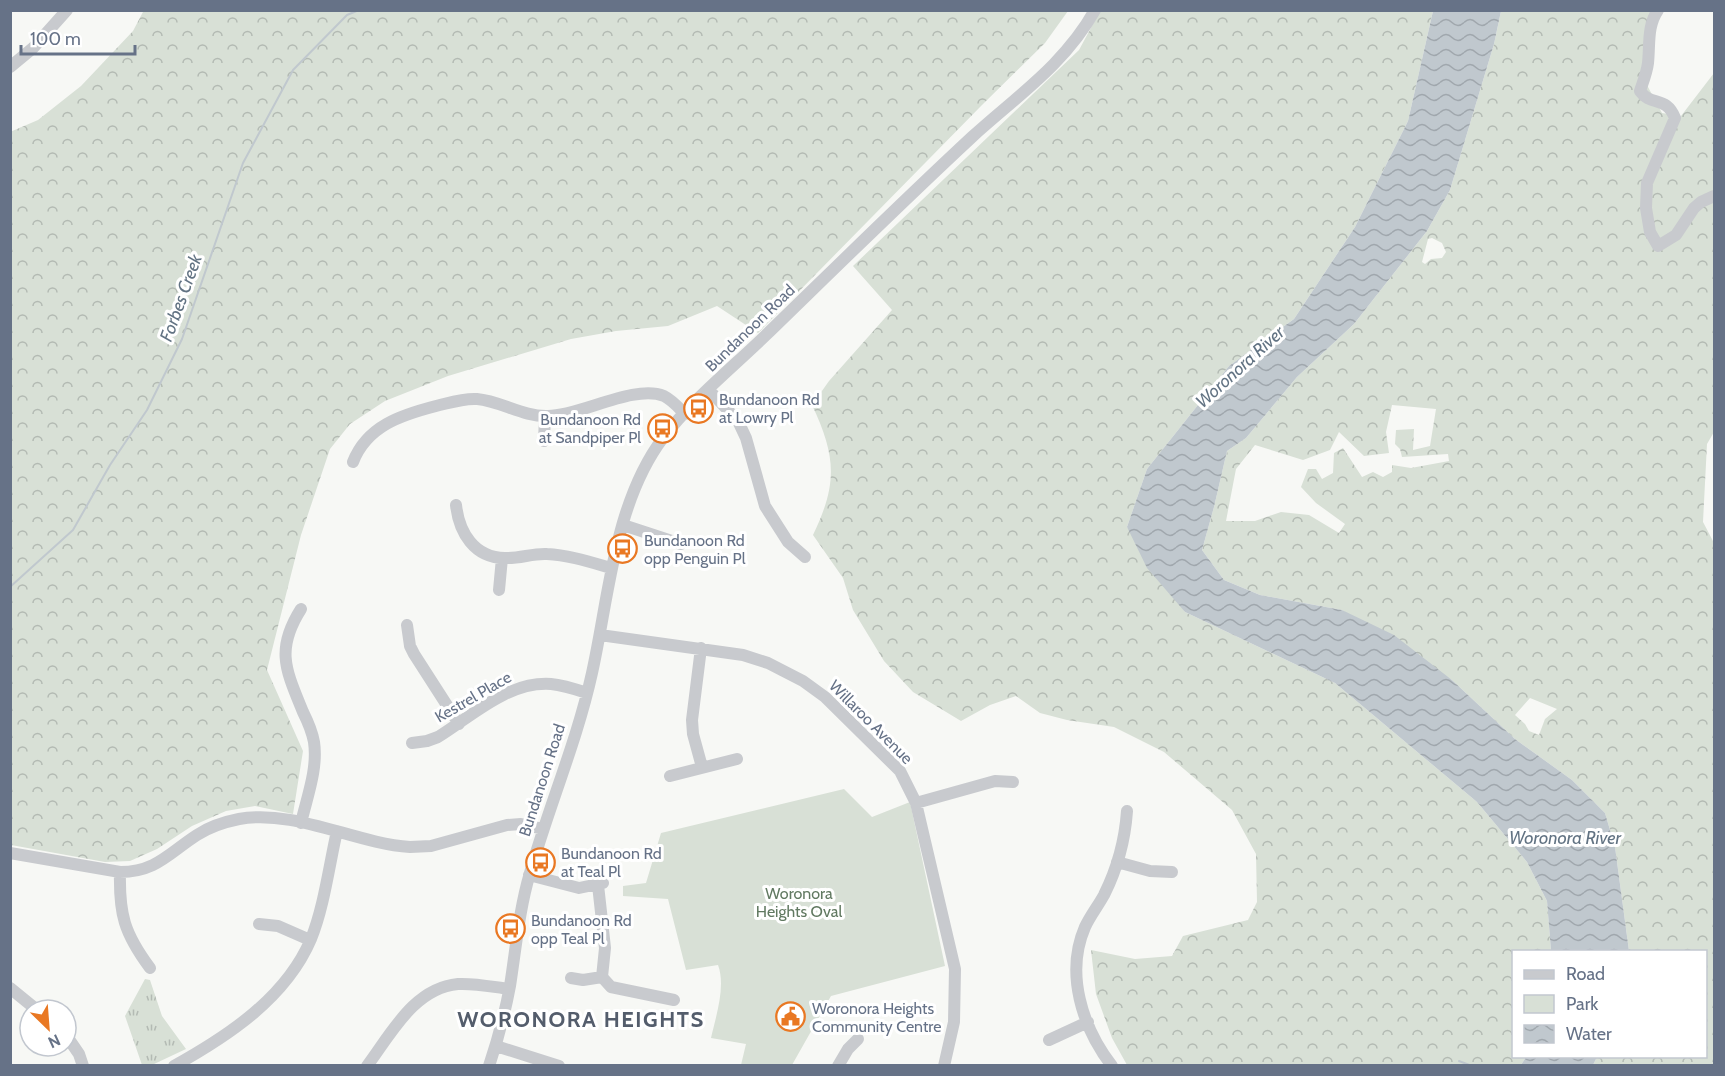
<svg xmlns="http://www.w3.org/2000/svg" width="1725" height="1076" viewBox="0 0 1725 1076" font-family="Cabin,sans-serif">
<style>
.grass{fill:url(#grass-tufts)}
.forest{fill:url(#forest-crowns);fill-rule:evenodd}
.green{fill:#d8e0d6}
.water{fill:url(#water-waves)}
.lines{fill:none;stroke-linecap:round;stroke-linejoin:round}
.stream{stroke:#c0c8ce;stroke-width:2}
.minor{stroke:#c8cace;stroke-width:12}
.labels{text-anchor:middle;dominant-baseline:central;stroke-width:6;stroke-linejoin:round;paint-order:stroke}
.street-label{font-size:16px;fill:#667287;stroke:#fff}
.poi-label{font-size:16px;fill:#667287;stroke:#fff;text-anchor:start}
.park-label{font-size:16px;fill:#617961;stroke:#fff}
.water-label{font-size:18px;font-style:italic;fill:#627383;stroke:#fff}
.district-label{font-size:22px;font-weight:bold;letter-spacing:1.5px;fill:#545d6c;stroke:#fff}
</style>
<defs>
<pattern id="grass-tufts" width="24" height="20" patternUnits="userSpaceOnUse" patternTransform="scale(1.5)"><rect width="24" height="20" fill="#d8e0d6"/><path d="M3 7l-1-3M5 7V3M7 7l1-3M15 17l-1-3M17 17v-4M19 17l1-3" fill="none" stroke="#b3bab3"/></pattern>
<pattern id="forest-crowns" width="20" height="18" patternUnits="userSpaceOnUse" patternTransform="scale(1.5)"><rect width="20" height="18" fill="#d8e0d6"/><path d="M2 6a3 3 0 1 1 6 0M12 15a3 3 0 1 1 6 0" fill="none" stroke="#b3bab3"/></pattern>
<pattern id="water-waves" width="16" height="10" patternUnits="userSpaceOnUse" patternTransform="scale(1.5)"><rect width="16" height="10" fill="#c0c8ce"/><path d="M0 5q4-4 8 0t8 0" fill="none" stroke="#a0a7ad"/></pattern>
</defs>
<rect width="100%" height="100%" fill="#f7f8f5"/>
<path class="grass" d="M145,979L150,980L162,1016L186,1049L152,1065H142L125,1016Z"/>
<path class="forest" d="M144,10H1068V11L1045,43L982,105L758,333L717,306L668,326L616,331L571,339L448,376L385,401L350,424L330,449L301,535L267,670L303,751L293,814L255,806L226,811L192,826L157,849L130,861L105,862L11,845L10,132L38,120L81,86L133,31Z
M1100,11H1433L1408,121L1355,227L1294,319L1229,366L1147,469L1127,527L1185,612L1335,683L1477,802L1527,862L1547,901L1551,951L1514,952V1056L1526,1057L1521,1065H1127L1112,1038L1096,994L1091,950L1135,959L1172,956L1183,936L1248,920L1257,902L1256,854L1232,810L1164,752L1114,727L1067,720L1040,713L1016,696L990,705L961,721L913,692L884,661L853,610L843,578L813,535C838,483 836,456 812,405L829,381L892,310L853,266L1079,50Z
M1501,11H1653L1646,36L1648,87L1662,113L1681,116L1714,73V432L1707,444L1703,522L1714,543V1065H1593L1597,1057L1706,1056V952L1629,951L1615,847L1605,813L1572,780L1515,739L1452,680L1342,610L1260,595L1224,580L1202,550L1214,507L1227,451L1246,438L1297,377L1354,324L1427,231L1450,190L1494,44ZM1432,238L1442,243L1446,252L1442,258L1431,259L1425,264L1422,262L1428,239ZM1392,405L1436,409L1430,446L1413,450L1414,429L1396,430L1395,444L1400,449L1402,457L1448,454L1449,461L1411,468L1392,465V472L1383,477L1373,472L1362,477L1343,448L1334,453L1333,473L1322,479L1316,469H1308L1301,487L1316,503L1345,524L1339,533L1309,515L1281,512L1255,521H1226L1236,469L1255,445L1303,460L1330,450L1339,432L1364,456L1389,453L1386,432ZM1530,698L1557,709L1545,719L1539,735L1529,731L1525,724L1515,715Z"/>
<path class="green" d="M844,789L872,817L910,802L945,966L831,996L792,1065H741L746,1044L711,1038C716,1016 726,986 718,965L686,970L668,899L623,896V886L646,883L661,833Z"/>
<path class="water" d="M1433,11H1501L1494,44L1450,190L1427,231L1354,324L1297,377L1246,438L1227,451L1214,507L1202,550L1224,580L1260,595L1342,610L1394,635L1452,680L1515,739L1572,780L1605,813L1615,847L1629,951H1551L1547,901L1527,862L1477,802L1335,683L1185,612L1147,568L1127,527L1147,469L1229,366L1294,319L1355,227L1408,121Z
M1526,1057V1056L1597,1057L1593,1065H1521Z"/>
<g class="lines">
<path class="stream" d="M10,587L73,530L110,465L147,410L182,339L243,163L293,70L347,15L359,10
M1459,1061L1472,1066"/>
<path class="minor" d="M1658,10C1647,26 1650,44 1648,63C1647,72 1643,82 1640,91C1651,107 1666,95 1675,118L1647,183L1646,208L1650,232L1658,246L1676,235L1694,208L1701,202L1714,196
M10,67L33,48L67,10
M709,390L738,421L746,438L765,506L788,542L805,557
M544,441L545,417
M353,462C367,426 401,415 436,406C449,403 463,398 477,399C501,401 523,417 548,416C580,416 634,384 664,396C672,400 678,407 685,414
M456,505C459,532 474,558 505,558C519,559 533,553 547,554C568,555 590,562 611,568
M623,525L681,544
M499,590L502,558
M301,609C275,650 286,670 303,712C308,722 312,731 314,742C318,769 307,797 301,823
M407,625L410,646L414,654L459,724
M600,635L743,655L768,663L803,681L825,697L900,771L916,803L955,969L954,1022L944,1066
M701,648L692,720L693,734L702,767
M412,743L427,741L438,737C472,716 508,681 551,684C563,685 575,689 587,693
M670,776L737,759
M916,803L995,781L1013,782
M10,853L120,872C156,872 169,853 197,835C209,827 224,822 239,819C295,809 354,843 410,847L431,846L507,825L521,824L543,829
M1117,862L1150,871L1172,872
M120,872C119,914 124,933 150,968
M529,875L579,888L603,883
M598,885L605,948L602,977L611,987L674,1000
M259,924L278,926L310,940
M571,978L583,980L602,977
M10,988L37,1010
M66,1035L79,1054L83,1066
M1049,1040L1088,1022
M496,1046L559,1066
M174,1066C228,1036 286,998 311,939C324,907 329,866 337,831
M367,1066C391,1034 414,988 458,984C475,983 493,987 509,989
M489,1066C498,1039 505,1013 510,986C516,948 519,910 530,873C549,806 577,741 592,673C609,597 614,503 663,438C690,402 733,367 766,335C834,269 902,202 972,137C1017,96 1064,65 1095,10
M838,1066L848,1049L858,1039
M1112,1066C1082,1027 1065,973 1085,927C1090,916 1098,906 1104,895C1117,869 1125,840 1127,811"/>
</g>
<defs>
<symbol id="bus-ring" viewBox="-11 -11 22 22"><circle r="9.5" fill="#fff" stroke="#e97823" stroke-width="1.5"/><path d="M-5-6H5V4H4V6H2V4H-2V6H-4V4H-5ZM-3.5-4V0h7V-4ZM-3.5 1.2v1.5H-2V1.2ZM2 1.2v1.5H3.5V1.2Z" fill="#e97823"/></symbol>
<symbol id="civic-ring" viewBox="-11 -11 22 22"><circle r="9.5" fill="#fff" stroke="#e97823" stroke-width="1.5"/><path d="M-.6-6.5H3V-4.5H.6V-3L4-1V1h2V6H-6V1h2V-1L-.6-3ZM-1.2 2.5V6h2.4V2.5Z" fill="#e97823"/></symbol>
</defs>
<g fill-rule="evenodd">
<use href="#bus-ring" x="682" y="392" width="33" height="33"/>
<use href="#bus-ring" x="646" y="412" width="33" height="33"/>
<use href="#bus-ring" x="606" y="532" width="33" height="33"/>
<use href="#bus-ring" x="524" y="846" width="33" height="33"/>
<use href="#bus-ring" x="494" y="912" width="33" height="33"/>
<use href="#civic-ring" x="774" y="1000" width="33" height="33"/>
</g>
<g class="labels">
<g class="street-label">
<text transform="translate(750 328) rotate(-44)">Bundanoon Road</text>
<text transform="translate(473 697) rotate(-30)">Kestrel Place</text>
<text transform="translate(871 722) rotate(45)">Willaroo Avenue</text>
<text transform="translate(542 780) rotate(-72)">Bundanoon Road</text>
</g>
<g class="poi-label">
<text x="719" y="399">Bundanoon Rd<tspan x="719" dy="18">at Lowry Pl</tspan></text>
<text x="641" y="419" text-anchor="end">Bundanoon Rd<tspan x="641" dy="18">at Sandpiper Pl</tspan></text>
<text x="644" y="540">Bundanoon Rd<tspan x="644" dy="18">opp Penguin Pl</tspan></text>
<text x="561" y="853">Bundanoon Rd<tspan x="561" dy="18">at Teal Pl</tspan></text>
<text x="531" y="920">Bundanoon Rd<tspan x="531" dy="18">opp Teal Pl</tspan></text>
<text x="812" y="1008">Woronora Heights<tspan x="812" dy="18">Community Centre</tspan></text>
</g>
<g class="park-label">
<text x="799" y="893">Woronora<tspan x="799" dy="18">Heights Oval</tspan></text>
</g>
<g class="water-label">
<text transform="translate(181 298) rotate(-70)">Forbes Creek</text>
<text transform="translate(1240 367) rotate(-42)">Woronora River</text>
<text x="1565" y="838">Woronora River</text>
</g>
<g class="district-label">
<text x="581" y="1019">WORONORA HEIGHTS</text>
</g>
</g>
<rect width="1725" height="1076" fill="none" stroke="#667287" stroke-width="24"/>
<rect x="1512" y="950" width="195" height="108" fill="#ffffff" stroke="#c2c7cf" stroke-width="1.5"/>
<rect x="1524" y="970" width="30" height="9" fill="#c8cace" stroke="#c2c7cf" stroke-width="1.5"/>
<text x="1566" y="980" font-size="18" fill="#667287">Road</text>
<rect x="1524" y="995" width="30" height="18" fill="#d8e0d6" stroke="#c2c7cf" stroke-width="1.5"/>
<text x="1566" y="1010" font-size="18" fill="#667287">Park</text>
<rect x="1524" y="1025" width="30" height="18" fill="url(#water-waves)" stroke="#c2c7cf" stroke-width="1.5"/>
<text x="1566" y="1040" font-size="18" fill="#667287">Water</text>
<g transform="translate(48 1028) rotate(155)"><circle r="28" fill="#ffffff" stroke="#c2c7cf" stroke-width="1.5"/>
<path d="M0-4.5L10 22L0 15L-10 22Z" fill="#e97823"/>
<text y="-9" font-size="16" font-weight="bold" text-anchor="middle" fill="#667287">N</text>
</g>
<path d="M21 45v9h114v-9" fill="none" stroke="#667287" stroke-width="3"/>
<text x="30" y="45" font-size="18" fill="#667287" stroke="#ffffff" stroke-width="4.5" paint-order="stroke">100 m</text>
</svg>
